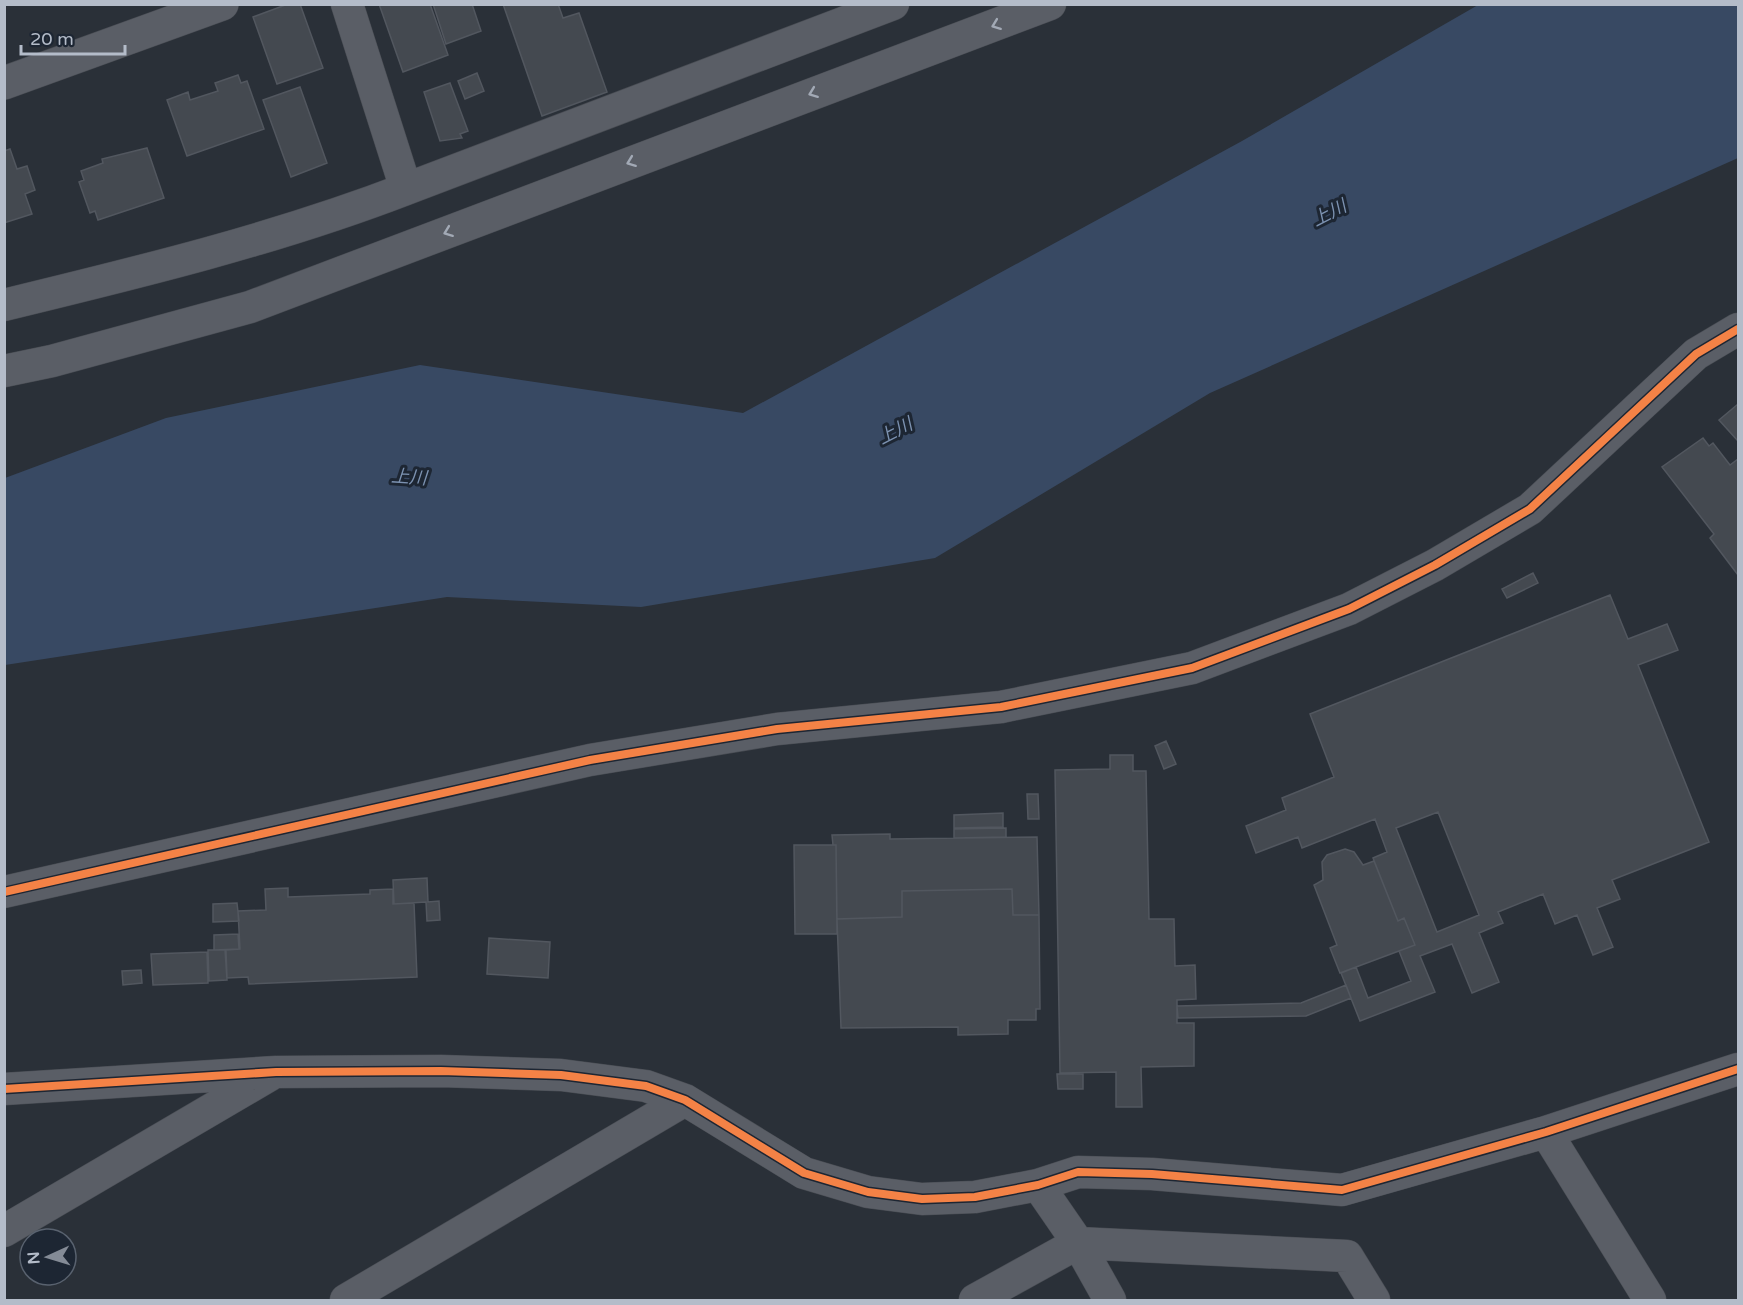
<svg xmlns="http://www.w3.org/2000/svg" width="1743" height="1305" viewBox="0 0 1743 1305" font-family="'Varela Round','Noto Sans JP',sans-serif">
<style>
.water{fill:#384963}
.building{fill:#444950;stroke:#52575f;stroke-width:1.5;fill-rule:evenodd}
.lines{fill:none;stroke-linecap:round;stroke-linejoin:round}
.minor-casing{stroke:#484c53;stroke-width:33}
.tertiary-casing{stroke:#484c53;stroke-width:34}
.minor{stroke:#5a5e66;stroke-width:32}
.tertiary{stroke:#5a5e66;stroke-width:33}
.cycleway-casing{stroke:#1d2633;stroke-width:11}
.cycleway{stroke:#f48246;stroke-width:8}
.oneway{stroke:#a2a9b5}
.labels{text-anchor:middle;dominant-baseline:central;stroke-width:6;stroke-linejoin:round;paint-order:stroke}
.water-label{font-size:18px;font-style:italic;fill:#7c92b1;stroke:#1d2633}
</style>
<rect width="100%" height="100%" fill="#2a3038"/>
<path class="water" d="M1478,5H1738V158L1210,393L935,558L641,607L447,597L5,665V478L166,418L420,365L743,413L1242,141Z"/>
<path class="building" d="M288,4H300L323,68L277,84L253,17Z
M379,4H430L448,55L403,72Z
M433,4H472L481,31L446,44Z
M503,4H558L563,18L579,13L607,92L542,116Z
M477,73L484,91L465,99L458,81Z
M238,75L241,83L247,81L264,129L187,156L167,100L188,92L190,100L218,91L215,83Z
M450,83L468,131L460,134L462,138L440,141L424,92Z
M300,87L327,163L291,177L263,100Z
M147,148L164,198L98,220L95,211L90,213L79,182L84,180L81,171L103,163L102,159Z
M10,149L17,169L27,166L35,190L25,194L32,214L4,223V151Z
M1738,404V441L1719,420Z
M1703,438L1709,446L1713,443L1730,465L1738,459V575L1710,538L1714,534L1662,467Z
M1533,573L1538,583L1507,598L1502,589Z
M1610,595L1628,639L1667,624L1678,650L1638,665L1709,842L1612,880L1620,899L1597,908L1613,947L1593,955L1577,915L1555,924L1543,894L1498,912L1503,923L1479,933L1499,982L1472,993L1452,944L1420,956L1435,992L1360,1021L1341,973L1356,967L1368,998L1411,981L1399,951L1415,945L1404,918L1398,921L1373,858L1387,852L1375,819L1302,848L1298,837L1256,853L1246,826L1286,810L1282,798L1334,777L1310,714ZM1438,812L1479,915L1437,932L1396,828Z
M1166,741L1176,764L1164,769L1155,746Z
M1110,755H1133V771H1146L1149,919H1174L1175,966L1195,965L1196,999L1177,1000V1023H1194V1066L1141,1067L1142,1107H1116V1072L1060,1073L1055,770L1110,769Z
M1027,794H1038L1039,819H1028Z
M1003,813V827L954,828V815Z
M1006,828V837L954,838V829Z
M890,834V839L1037,837L1039,915H1013L1012,889L902,891V917L837,919L836,845H833L832,835Z
M794,845H836L837,934H795Z
M1345,849L1354,852L1363,865L1374,861L1398,921L1404,918L1415,945L1340,973L1330,948L1337,945L1314,885L1323,880L1322,862L1327,855Z
M427,878L428,902L439,901L440,920L427,921L426,902L394,904L393,880Z
M288,888V897L370,894V890L393,889V904L414,903L417,977L249,984L248,977L227,978L226,950L240,949L238,911L266,910L265,889Z
M1012,889L1013,915H1039L1040,1009H1036V1020H1008V1034L958,1035V1027L841,1028L837,919L902,917V891Z
M237,903L239,921L213,922V904Z
M238,934L239,949L214,950V935Z
M489,938L550,942L548,978L487,974Z
M208,950H225L227,980L209,981Z
M207,952L208,983L153,985L151,954Z
M141,970L142,983L123,985L122,971Z
M1346,985L1351,998L1306,1016L1178,1018L1177,1006L1301,1003Z
M1057,1074H1083V1089H1058Z"/>
<g class="lines">
<defs>
<path id="minor" d="M347,4L406,189L893,4
M4,305C140,272 276,239 406,189
M4,371L52,361L250,307L1050,4
M4,892L590,760L777,729L1001,707L1192,668L1349,609L1435,565L1530,509L1696,354L1738,329
M4,1089L276,1072L441,1071L561,1075L646,1086L685,1100L804,1173L868,1192L922,1199L975,1197L1038,1185L1078,1172L1152,1174L1342,1190L1546,1132L1738,1069
M1546,1132L1650,1300
M1038,1185L1078,1243L1110,1300
M4,1231L270,1075
M346,1300L685,1100
M975,1300L1078,1243L1347,1256L1374,1300"/>
<path id="tertiary" d="M4,83L222,4"/>
</defs>
<use href="#minor" class="minor-casing"/>
<use href="#tertiary" class="tertiary-casing"/>
<use href="#minor" class="minor"/>
<use href="#tertiary" class="tertiary"/>
<defs>
<path id="cycleway" d="M4,892L590,760L777,729L1001,707L1192,668L1349,609L1435,565L1530,509L1696,354L1738,329
M4,1089L276,1072L441,1071L561,1075L646,1086L685,1100L804,1173L868,1192L922,1199L975,1197L1038,1185L1078,1172L1152,1174L1342,1190L1546,1132L1738,1069"/>
</defs>
<use href="#cycleway" class="cycleway-casing"/>
<use href="#cycleway" class="cycleway"/>
</g>
<defs><path id="oneway-chevron" d="M-2-3.5L2.5 0L-2 3.5" fill="none" stroke-width="1.6" stroke-linecap="round" stroke-linejoin="round" transform="scale(1.5)"/></defs>
<g class="oneway">
<use href="#oneway-chevron" transform="translate(996 25) rotate(159)"/>
<use href="#oneway-chevron" transform="translate(813 93) rotate(159)"/>
<use href="#oneway-chevron" transform="translate(631 162) rotate(159)"/>
<use href="#oneway-chevron" transform="translate(448 232) rotate(159)"/>
</g>
<g class="labels">
<g class="water-label">
<text transform="translate(1329 213) rotate(-27)">上川</text>
<text transform="translate(895 431) rotate(-27)">上川</text>
<text transform="translate(409 477) rotate(4)">上川</text>
</g>
</g>
<rect width="1743" height="1305" fill="none" stroke="#b4bcc9" stroke-width="12"/>
<g transform="translate(48 1257) rotate(266)"><circle r="28" fill="#1d2633" stroke="#59626f" stroke-width="1.5"/>
<path d="M0-4.5L10 22L0 15L-10 22Z" fill="#848b96"/>
<text y="-9" font-size="16" font-weight="bold" text-anchor="middle" fill="#b4bcc9">N</text>
</g>
<path d="M21 45v9h104v-9" fill="none" stroke="#b4bcc9" stroke-width="3"/>
<text x="30" y="45" font-size="18" fill="#b4bcc9" stroke="#1d2633" stroke-width="4.5" paint-order="stroke">20 m</text>
</svg>
